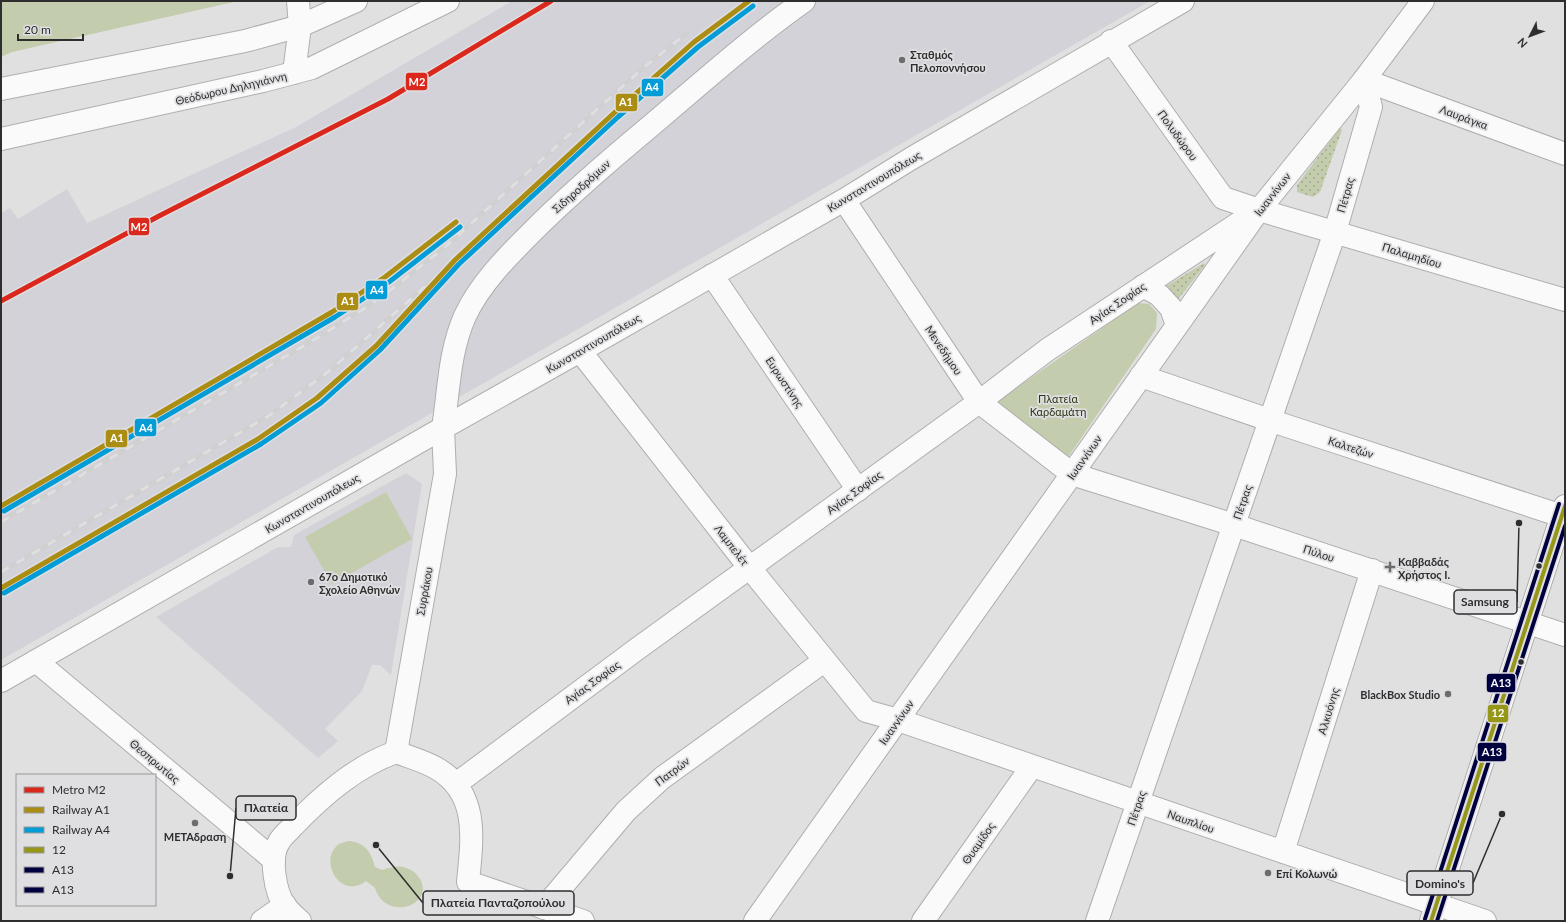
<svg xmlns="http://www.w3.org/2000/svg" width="1566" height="922" viewBox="0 0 1566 922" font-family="Lato,sans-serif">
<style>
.built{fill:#d2d2d8}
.park{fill:#c3ccac}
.garden{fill:url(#garden-dots)}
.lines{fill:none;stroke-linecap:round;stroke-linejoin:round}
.street-casing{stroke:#aeaeaf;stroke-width:24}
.secondary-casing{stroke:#aeaeaf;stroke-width:24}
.street{stroke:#fafafa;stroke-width:22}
.secondary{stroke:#fafafa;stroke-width:22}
.rail-casing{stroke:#d0d0d0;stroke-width:4.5}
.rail{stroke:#dfdfe2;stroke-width:3;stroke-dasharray:9;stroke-linecap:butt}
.bus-1-casing{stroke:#dfdfe2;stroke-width:7}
.bus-2-casing{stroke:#dfdfe2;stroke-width:7}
.bus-3-casing{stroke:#dfdfe2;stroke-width:7}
.bus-1{stroke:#969618;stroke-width:4}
.bus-2{stroke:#00003f;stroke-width:4}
.bus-3{stroke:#00003f;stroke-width:4}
.rail-1-casing{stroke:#dfdfe2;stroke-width:8}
.rail-2-casing{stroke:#dfdfe2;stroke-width:8}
.rail-1{stroke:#ab8d13;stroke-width:5}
.rail-2{stroke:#029dd7;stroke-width:5}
.metro-1-casing{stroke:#dfdfe2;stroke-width:8}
.metro-1{stroke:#da291c;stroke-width:5}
.poi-dot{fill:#6c6c6d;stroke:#dfdfe2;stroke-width:1.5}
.bus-dot{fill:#2e2e2f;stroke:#dfdfe2;stroke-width:1.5}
.labels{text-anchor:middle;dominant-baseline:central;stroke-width:3.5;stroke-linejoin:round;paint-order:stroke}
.poi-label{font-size:11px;font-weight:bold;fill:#2e2e2f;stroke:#dfdfe2;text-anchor:start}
.street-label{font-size:11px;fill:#2e2e2f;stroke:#dfdfe2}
.park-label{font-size:11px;fill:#2e3714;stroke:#dfdfe2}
.leader{fill:none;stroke:#2e2e2f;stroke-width:1.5}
.callout-dot{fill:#2e2e2f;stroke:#dfdfe2;stroke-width:1.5}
.callout{fill:#dfdfe2;stroke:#2e2e2f;stroke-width:1.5}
.callout-label{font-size:12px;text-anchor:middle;font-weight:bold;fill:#2e2e2f}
.line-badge{stroke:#dfdfe2;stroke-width:1.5}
.badge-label{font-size:11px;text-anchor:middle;font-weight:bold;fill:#fff}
</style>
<defs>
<pattern id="garden-dots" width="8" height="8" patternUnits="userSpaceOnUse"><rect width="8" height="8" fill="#c3ccac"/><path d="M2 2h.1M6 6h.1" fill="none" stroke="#9fa68c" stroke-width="1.8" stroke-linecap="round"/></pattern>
</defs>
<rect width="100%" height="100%" fill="#e0e0e1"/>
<path class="built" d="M512,1H1150L1,660V213L10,208L18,219L67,189L87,223L296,127Z
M406,473L422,484L391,675L380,665H372L362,691L325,729L338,741L318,758L156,617L278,547H291L294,535Z"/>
<path class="park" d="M1,1H238L12,52L1,57Z
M1138,303L1149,304L1157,313L1156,329L1066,460L995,403Z
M386,492L412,539L332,584L305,537Z
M348,841C365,842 371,852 375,867L382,870C395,866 402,864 414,872C417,874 418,877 420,879C435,906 385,922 375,888L366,881C341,901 317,860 339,844C341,843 346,842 348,841Z"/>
<path class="garden" d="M1340,128L1342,130L1320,192L1313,197L1297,192V185Z
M1204,263L1205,265L1176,302L1163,288Z"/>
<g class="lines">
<defs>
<path id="street" d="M1111,41L1223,198L1259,210
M1364,80L1565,154
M844,200L979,402L1072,474L1234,525L1565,635
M712,275L858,490
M580,351L749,567L866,711L898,720L1485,921
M1141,376L1278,423L1562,516
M36,661L274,860
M396,752L445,474L443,428L580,351L844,200L912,158L1183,1
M1283,852L1372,570
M544,908L626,811L662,778L824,661
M262,921L285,905
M923,921L1032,766"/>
<path id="secondary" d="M294,73L300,26L298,1
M1,89L245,41L300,26L356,1
M1,139L263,81L312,68L448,1
M1259,210L1565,300
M1143,286L1159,295L1171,308L1177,325
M1,681L443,428C449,390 449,352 465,316C482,280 513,251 541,223C575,190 611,159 647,129C699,85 749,40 804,1
M456,784L637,649L979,402L1047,350L1248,217
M300,921C295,917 289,911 285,906C275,892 269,857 279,842C282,836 289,831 293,826C322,796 356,766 396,752C409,757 424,761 436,768C480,793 472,840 468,882L583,921
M755,921L1259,210L1364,80L1423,1
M1097,921L1335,232L1371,107L1364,80
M1431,921L1565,506"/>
</defs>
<use href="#street" class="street-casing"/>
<use href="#secondary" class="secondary-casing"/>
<use href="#street" class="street"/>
<use href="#secondary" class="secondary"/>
<defs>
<path id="rail" d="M1,522L312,341L367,307L393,288L444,248L643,68L687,33
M1,572L270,415L329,371L455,260"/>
</defs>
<use href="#rail" class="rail-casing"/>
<use href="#rail" class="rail"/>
<defs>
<path id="bus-1" d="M1431,921L1565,506"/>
<path id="bus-2" d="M1437,921L1565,526"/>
<path id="bus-3" d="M1425,919L1559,504"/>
</defs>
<use href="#bus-1" class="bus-1-casing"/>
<use href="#bus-2" class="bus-2-casing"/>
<use href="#bus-3" class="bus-3-casing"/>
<use href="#bus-1" class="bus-1"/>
<use href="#bus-2" class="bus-2"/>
<use href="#bus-3" class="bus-3"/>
<defs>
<path id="rail-1" d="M1,506L332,312L385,277L456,222
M1,588L258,439L317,398L376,346L455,260L614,113L694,42L749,1"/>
<path id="rail-2" d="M4,511L335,317L389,282L460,227
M4,593L261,444L321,403L380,350L459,264L618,117L698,47L753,6"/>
</defs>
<use href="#rail-1" class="rail-1-casing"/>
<use href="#rail-2" class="rail-2-casing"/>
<use href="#rail-1" class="rail-1"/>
<use href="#rail-2" class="rail-2"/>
<defs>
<path id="metro-1" d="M1,301L159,216L388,99L551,1"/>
</defs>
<use href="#metro-1" class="metro-1-casing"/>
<use href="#metro-1" class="metro-1"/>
</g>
<g class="poi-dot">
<circle cx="902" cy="60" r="4"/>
<path d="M1388 561h4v4h4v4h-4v4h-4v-4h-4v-4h4z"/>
<circle cx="311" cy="582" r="4"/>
<circle cx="1448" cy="694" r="4"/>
<circle cx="195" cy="823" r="4"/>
<circle cx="1268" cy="873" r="4"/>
</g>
<g class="bus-dot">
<circle cx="1539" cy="566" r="3.5"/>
<circle cx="1521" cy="662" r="3.5"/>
</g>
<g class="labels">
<g class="poi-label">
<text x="910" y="54">Σταθμός<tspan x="910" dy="13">Πελοποννήσου</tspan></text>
<text x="1398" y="561">Καββαδάς<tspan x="1398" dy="13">Χρήστος Ι.</tspan></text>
<text x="319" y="576">67ο Δημοτικό<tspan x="319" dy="13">Σχολείο Αθηνών</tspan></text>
<text x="1440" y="694" text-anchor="end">BlackBox Studio</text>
<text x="195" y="836" text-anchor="middle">ΜΕΤΑδραση</text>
<text x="1276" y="873">Επί Κολωνώ</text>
</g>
<g class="street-label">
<text transform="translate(231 88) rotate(-13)">Θεόδωρου Δηληγιάννη</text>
<text transform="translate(1464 117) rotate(20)">Λαυράγκα</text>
<text transform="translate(1178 135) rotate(54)">Πολυδώρου</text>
<text transform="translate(874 181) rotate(-31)">Κωνσταντινουπόλεως</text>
<text transform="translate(581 186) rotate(-42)">Σιδηροδρόμων</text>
<text transform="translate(1272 194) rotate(-52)">Ιωαννίνων</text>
<text transform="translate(1345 195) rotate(-74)">Πέτρας</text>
<text transform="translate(1412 255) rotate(17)">Παλαμηδίου</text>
<text transform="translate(1117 303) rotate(-34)">Αγίας Σοφίας</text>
<text transform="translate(593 343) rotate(-30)">Κωνσταντινουπόλεως</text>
<text transform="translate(944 350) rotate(56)">Μενεδήμου</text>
<text transform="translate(785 382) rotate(56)">Ευρωστίνης</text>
<text transform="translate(1351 447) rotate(18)">Καλτεζών</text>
<text transform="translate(1084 457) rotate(-55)">Ιωαννίνων</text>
<text transform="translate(854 492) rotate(-36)">Αγίας Σοφίας</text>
<text transform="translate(1242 502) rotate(-71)">Πέτρας</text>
<text transform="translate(312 503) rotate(-30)">Κωνσταντινουπόλεως</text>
<text transform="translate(732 545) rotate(52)">Λαμπελέτ</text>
<text transform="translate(1319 553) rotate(18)">Πύλου</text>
<text transform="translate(424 591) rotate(-80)">Συρράκου</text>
<text transform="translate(592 682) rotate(-36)">Αγίας Σοφίας</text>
<text transform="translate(1328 711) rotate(-73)">Αλκυόνης</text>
<text transform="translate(896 722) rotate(-55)">Ιωαννίνων</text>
<text transform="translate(155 761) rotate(40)">Θεσπρωτίας</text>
<text transform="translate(672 771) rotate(-37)">Πατρών</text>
<text transform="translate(1136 808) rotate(-71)">Πέτρας</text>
<text transform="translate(1191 821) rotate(19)">Ναυπλίου</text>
<text transform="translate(978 843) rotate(-55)">Θυαμίδος</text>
</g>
<g class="park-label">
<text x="1058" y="398">Πλατεία<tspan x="1058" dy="13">Καρδαμάτη</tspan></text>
</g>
</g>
<path class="leader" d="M1519 523L1517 602M230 876L236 808M1502 814L1473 883M376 845L423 903"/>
<g class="callout-dot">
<circle cx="1519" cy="523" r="4"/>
<circle cx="230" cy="876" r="4"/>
<circle cx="1502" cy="814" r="4"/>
<circle cx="376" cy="845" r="4"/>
</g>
<g class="callout">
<rect x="1454" y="590" width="63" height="24" rx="4"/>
<rect x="236" y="796" width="60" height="24" rx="4"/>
<rect x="1407" y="871" width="66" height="24" rx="4"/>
<rect x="423" y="891" width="151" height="24" rx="4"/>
</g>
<g class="callout-label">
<text x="1485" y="606">Samsung</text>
<text x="266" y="812">Πλατεία</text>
<text x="1440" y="888">Domino's</text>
<text x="498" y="907">Πλατεία Πανταζοπούλου</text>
</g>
<g class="line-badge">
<rect x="405" y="72" width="23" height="19" rx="4" fill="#da291c"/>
<rect x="641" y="78" width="23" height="19" rx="4" fill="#029dd7"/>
<rect x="615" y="93" width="23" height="19" rx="4" fill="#ab8d13"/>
<rect x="128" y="217" width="22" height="19" rx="4" fill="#da291c"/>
<rect x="365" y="280" width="23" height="20" rx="4" fill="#029dd7"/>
<rect x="336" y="292" width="23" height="19" rx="4" fill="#ab8d13"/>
<rect x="134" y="418" width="23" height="19" rx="4" fill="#029dd7"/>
<rect x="105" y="429" width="23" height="19" rx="4" fill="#ab8d13"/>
<rect x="1486" y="673" width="30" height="20" rx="4" fill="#00003f"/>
<rect x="1487" y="704" width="22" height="19" rx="4" fill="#969618"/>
<rect x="1477" y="742" width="30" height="20" rx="4" fill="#00003f"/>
</g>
<g class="badge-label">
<text x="417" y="86">Μ2</text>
<text x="652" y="91">A4</text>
<text x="626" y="106">A1</text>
<text x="139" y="231">Μ2</text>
<text x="377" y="294">A4</text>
<text x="348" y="305">A1</text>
<text x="146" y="432">A4</text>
<text x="117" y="442">A1</text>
<text x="1501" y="687">Α13</text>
<text x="1498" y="717">12</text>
<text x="1492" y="756">A13</text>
</g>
<rect width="1566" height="922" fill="none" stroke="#2e2e2f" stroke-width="4"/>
<rect x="16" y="774" width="140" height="132" fill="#dfdfe2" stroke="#98989a"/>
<rect x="24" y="787" width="20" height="6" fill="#da291c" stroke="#98989a"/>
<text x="52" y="794" font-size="12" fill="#2e2e2f">Metro Μ2</text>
<rect x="24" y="807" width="20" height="6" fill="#ab8d13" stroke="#98989a"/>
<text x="52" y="814" font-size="12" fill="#2e2e2f">Railway A1</text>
<rect x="24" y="827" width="20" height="6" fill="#029dd7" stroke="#98989a"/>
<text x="52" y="834" font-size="12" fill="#2e2e2f">Railway A4</text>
<rect x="24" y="847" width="20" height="6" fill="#969618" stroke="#98989a"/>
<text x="52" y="854" font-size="12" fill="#2e2e2f">12</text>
<rect x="24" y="867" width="20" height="6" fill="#00003f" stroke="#98989a"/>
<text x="52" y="874" font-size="12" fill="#2e2e2f">A13</text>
<rect x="24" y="887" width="20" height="6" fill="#00003f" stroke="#98989a"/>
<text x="52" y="894" font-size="12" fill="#2e2e2f">Α13</text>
<g transform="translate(1530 36) rotate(228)" stroke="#dfdfe2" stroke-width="3" paint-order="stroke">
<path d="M0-3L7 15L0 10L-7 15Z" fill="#2e2e2f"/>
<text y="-6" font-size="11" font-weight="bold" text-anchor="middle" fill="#2e2e2f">N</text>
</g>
<path d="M18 34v6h65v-6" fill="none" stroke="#2e2e2f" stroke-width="2"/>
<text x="24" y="34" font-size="12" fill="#2e2e2f" stroke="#dfdfe2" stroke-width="3" paint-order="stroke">20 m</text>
</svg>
